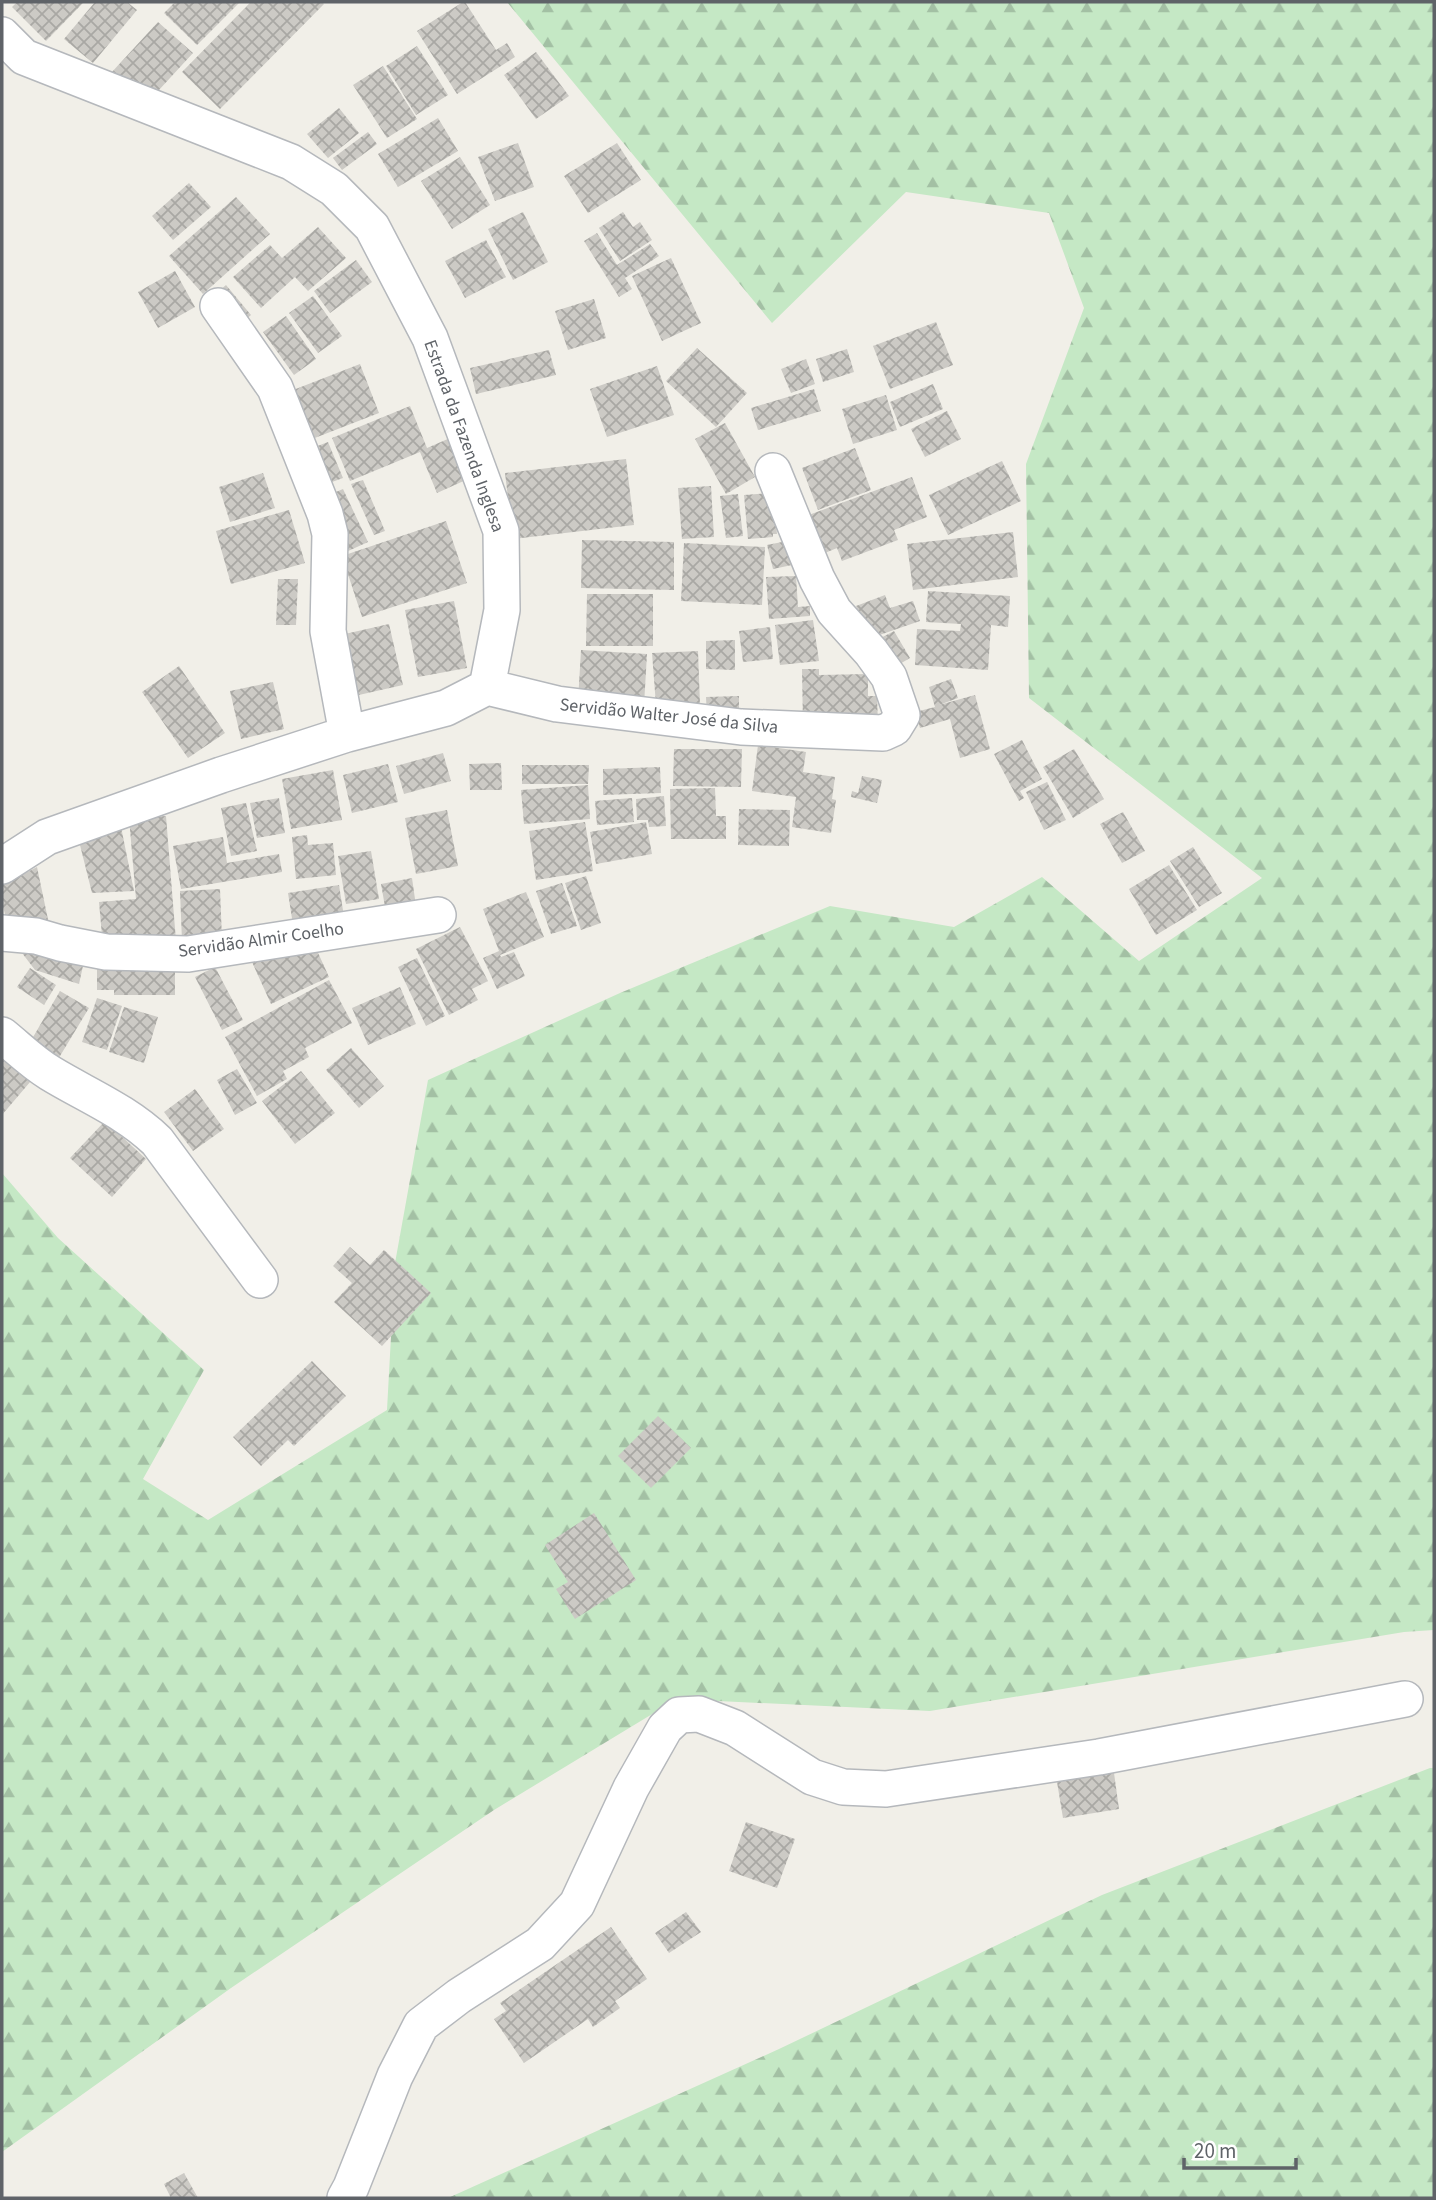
<svg xmlns="http://www.w3.org/2000/svg" width="1436" height="2200" viewBox="0 0 1436 2200" font-family="'Source Sans 3',sans-serif">
<style>
.forest{fill:url(#forest-firs)}
.building{fill:url(#building-cross-hatch)}
.lines{fill:none;stroke-linecap:round;stroke-linejoin:round}
.street-casing{stroke:#b5b8bc;stroke-width:38}
.street{stroke:#fff;stroke-width:35}
.labels{text-anchor:middle;dominant-baseline:central;stroke-width:5;stroke-linejoin:round;paint-order:stroke}
.street-label{font-size:18px;fill:#5f6368;stroke:#fff}
</style>
<defs>
<pattern id="forest-firs" width="22" height="20" patternUnits="userSpaceOnUse" patternTransform="scale(1.75)"><rect width="22" height="20" fill="#c5e8c5"/><path d="M5 1l3.5 6h-7zM16 11l3.5 6h-7z" fill="#a3c0a4"/></pattern>
<pattern id="building-cross-hatch" width="8" height="8" patternUnits="userSpaceOnUse" patternTransform="scale(1.75)"><rect width="8" height="8" fill="#cccac5"/><path d="M0 0l8 8M0 8l8-8" fill="none" stroke="#a9a8a4"/></pattern>
</defs>
<rect width="100%" height="100%" fill="#f1efe8"/>
<path class="forest" d="M507,2H1434V1630L1404,1632L930,1711L677,1699L494,1810L231,1988L2,2152V1173L58,1238L204,1370L143,1479L208,1520L387,1410L395,1263L428,1080L620,993L830,906L954,927L1042,877L1139,961L1262,878L1029,698L1026,464L1084,308L1049,213L906,192L772,323Z
M1430,1768H1434V2198H448L779,2049L1102,1895Z"/>
<path class="building" d="M17,2H84L46,41L12,7Z
M95,2H127L137,10L93,63L64,39Z
M175,2H240L197,45L164,13Z
M251,2H322L324,4L220,109L182,72Z
M463,2H465L496,50L507,43L515,57L457,94L417,31Z
M158,22L193,53L147,103L112,72Z
M417,46L448,95L416,115L386,66Z
M536,52L569,96L536,119L504,75Z
M383,66L417,119L387,138L353,85Z
M339,108L359,133L328,158L307,134Z
M438,118L458,151L398,187L378,154Z
M368,132L377,144L342,170L333,158Z
M518,143L534,187L495,201L478,157Z
M617,143L641,180L588,213L564,176Z
M460,157L490,205L452,229L421,181Z
M189,183L211,207L173,240L152,216Z
M236,197L270,234L203,294L169,256Z
M523,212L548,262L513,280L488,229Z
M623,212L633,227L640,222L652,240L620,261L599,228Z
M318,227L346,258L308,291L295,277L261,308L233,277L270,245L282,258Z
M597,233L617,265L650,244L659,256L625,278L632,289L619,297L584,241Z
M486,240L506,277L465,298L445,261Z
M671,258L701,323L662,341L632,276Z
M356,260L372,282L330,313L314,291Z
M175,271L195,307L158,328L138,292Z
M226,285L251,315L244,321L219,291Z
M313,296L342,336L318,353L289,313Z
M594,299L606,338L568,350L555,311Z
M286,316L316,359L294,375L263,332Z
M936,322L953,365L890,389L873,346Z
M697,348L747,393L716,427L666,381Z
M847,349L854,372L823,382L816,359Z
M549,350L556,375L476,394L470,368Z
M806,359L815,384L791,393L781,369Z
M360,364L379,413L307,441L288,392Z
M657,366L674,415L607,437L590,389Z
M933,384L943,409L900,427L890,402Z
M814,389L821,411L758,430L751,408Z
M886,395L897,430L853,444L842,409Z
M410,406L427,448L450,438L468,479L437,493L420,452L350,481L332,438Z
M947,411L961,439L925,457L911,429Z
M725,423L755,477L726,494L695,439Z
M328,442L343,478L321,486L307,450Z
M855,448L871,490L818,510L802,468Z
M626,459L634,525L513,539L505,473Z
M1002,461L1021,501L948,535L929,495Z
M263,473L275,508L230,522L219,487Z
M912,477L927,517L894,530L898,540L842,561L837,548L820,555L806,516Z
M363,480L385,531L374,535L351,484Z
M711,486L714,537L682,539L678,488Z
M343,489L368,542L346,552L331,494Z
M773,493L777,534H773V537L748,539L744,495Z
M738,494L743,536L726,538L720,496Z
M289,510L305,563L231,584L216,531Z
M446,521L467,583L362,617L342,556Z
M1013,532L1018,577L913,590L907,544Z
M582,540L674,542V590L581,588Z
M787,541L792,565L773,569L767,545Z
M684,543L765,547L762,605L681,601Z
M796,576L798,607L810,606V616L769,619L766,577Z
M278,579H298L296,625H276Z
M928,591L1010,596L1008,627L991,625L988,670L915,665L917,629L960,631L961,624L926,622Z
M587,594H653V646H586Z
M885,595L890,608L913,601L920,621L868,639L856,606Z
M454,601L467,668L418,677L405,610Z
M813,620L819,661L780,665L775,625Z
M389,624L403,685L350,697L336,636Z
M770,627L773,659L743,662L739,631Z
M894,631L910,658L891,669L875,641Z
M735,640V670L706,669V641Z
M581,650L647,654L644,705L578,701Z
M698,651L700,704L656,705L652,653Z
M179,666L225,733L188,758L142,692Z
M802,669H819V675L868,674V696H877L878,725L803,727Z
M951,679L958,698L939,705L975,695L990,749L960,758L950,719L920,728L915,712L935,707L929,687Z
M273,682L284,729L241,739L230,691Z
M739,696V718H707L706,697Z
M1022,740L1042,779L1020,791L1024,798L1019,801L994,754Z
M758,745L806,752L803,772L835,777L832,799L836,800L831,833L792,827L796,797L752,791Z
M674,749H742L741,787L673,786Z
M1074,749L1104,799L1073,818L1043,767Z
M443,753L451,781L404,794L396,766Z
M501,763L502,790H470L469,764Z
M388,764L398,802L352,813L343,775Z
M522,765H589L588,784H522Z
M660,767L661,793L603,795V769Z
M333,770L342,820L291,829L282,779Z
M862,776L882,780L877,803L851,797L852,791L858,793Z
M1047,782L1066,820L1044,830L1026,792Z
M588,785L590,819L524,824L521,790Z
M715,788L716,816H726V839H671L670,789Z
M664,796L666,826L649,827L648,820H637L636,799Z
M279,798L285,833L257,838L250,803Z
M632,798L634,822L597,825L595,801Z
M246,803L257,851L231,856L221,808Z
M739,809L790,810L789,846L738,845Z
M447,810L458,866L416,874L405,818Z
M1123,812L1145,851L1122,863L1100,824Z
M166,816L176,941L103,947L99,902L136,899L129,818Z
M120,822L134,891L92,893L79,841Z
M585,822L593,871L536,880L529,831Z
M646,822L652,854L596,864L590,832Z
M307,835L308,845L333,843L336,875L296,879L292,837Z
M223,837L227,863L279,854L282,872L181,889L173,846Z
M1193,847L1222,893L1199,907L1170,861Z
M371,851L379,899L346,904L338,856Z
M1169,865L1197,910L1156,935L1129,889Z
M37,867L50,929L8,925L2,903V885Z
M586,876L601,923L581,930L565,883Z
M412,878L417,913L387,918L381,884Z
M562,883L577,926L551,934L536,891Z
M339,885L345,923L294,931L288,893Z
M220,889L222,939L182,941L180,891Z
M526,892L544,937L500,955L501,957L514,952L525,976L497,989L483,958L499,951L483,909Z
M460,927L488,981L472,989L478,1000L449,1015L416,949Z
M310,935L329,977L271,1004L252,962Z
M19,949L85,957L79,984L35,970Z
M417,958L445,1016L426,1026L398,967Z
M97,964H175V995H114V990H97Z
M215,967L243,1020L222,1030L195,977Z
M30,968L56,985L44,1005L17,987Z
M329,980L352,1023L305,1048L309,1057L283,1071L287,1079L257,1096L225,1037Z
M400,987L416,1024L368,1045L352,1008Z
M60,991L89,1008L57,1061L29,1044Z
M97,998L122,1006L107,1050L82,1042Z
M124,1007L158,1017L144,1063L109,1052Z
M351,1048L384,1086L359,1108L326,1070Z
M2,1054L36,1075L2,1115Z
M237,1069L257,1103L235,1115L217,1080Z
M301,1071L335,1113L295,1144L262,1101Z
M195,1089L224,1129L193,1151L164,1112Z
M105,1121L146,1159L112,1197L70,1158Z
M350,1247L370,1265L384,1250L431,1293L382,1346L334,1302L352,1283L333,1266Z
M312,1361L346,1396L294,1446L288,1440L261,1466L233,1437Z
M658,1416L691,1448L651,1488L618,1456Z
M594,1513L636,1580L575,1619L556,1589L568,1582L545,1545Z
M1114,1773L1119,1809L1063,1818L1057,1782Z
M746,1822L795,1839L777,1888L729,1871Z
M686,1912L701,1932L669,1953L655,1933Z
M611,1927L647,1979L615,2001L620,2008L593,2027L588,2019L524,2063L494,2019L506,2011L500,2003Z
M184,2173L198,2198H171L164,2184Z"/>
<g class="lines">
<defs>
<path id="street" d="M2,35L24,57L291,162L334,189L372,227L430,338L501,531L502,610L487,687L446,708L347,734L221,775L47,837L2,866
M218,306L275,388L325,514L330,534L328,631L347,734
M487,687L557,704L741,727L883,733L894,728L902,715L889,677L871,652L834,611L817,579L773,471
M2,933L36,936L60,943L106,952L188,954L438,915
M2,1035C17,1047 32,1062 50,1073C86,1095 126,1111 157,1141L260,1280
M345,2198L351,2187L395,2076L421,2025L459,1996L540,1944L577,1904L631,1788L665,1728L679,1715L699,1714L735,1728L812,1777L843,1787L886,1789L1099,1757L1405,1699"/>
</defs>
<use href="#street" class="street-casing"/>
<use href="#street" class="street"/>
</g>
<g class="labels">
<g class="street-label">
<text transform="translate(464 436) rotate(70)">Estrada da Fazenda Inglesa</text>
<text transform="translate(669 716) rotate(6)">Servidão Walter José da Silva</text>
<text transform="translate(261 940) rotate(-8)">Servidão Almir Coelho</text>
</g>
</g>
<rect width="1436" height="2200" fill="none" stroke="#5f6368" stroke-width="7"/>
<path d="M1184 2158v10h112v-10" fill="none" stroke="#5f6368" stroke-width="3.5"/>
<text x="1194" y="2158" font-size="21" fill="#5f6368" stroke="#ffffff" stroke-width="5" paint-order="stroke">20 m</text>
</svg>
